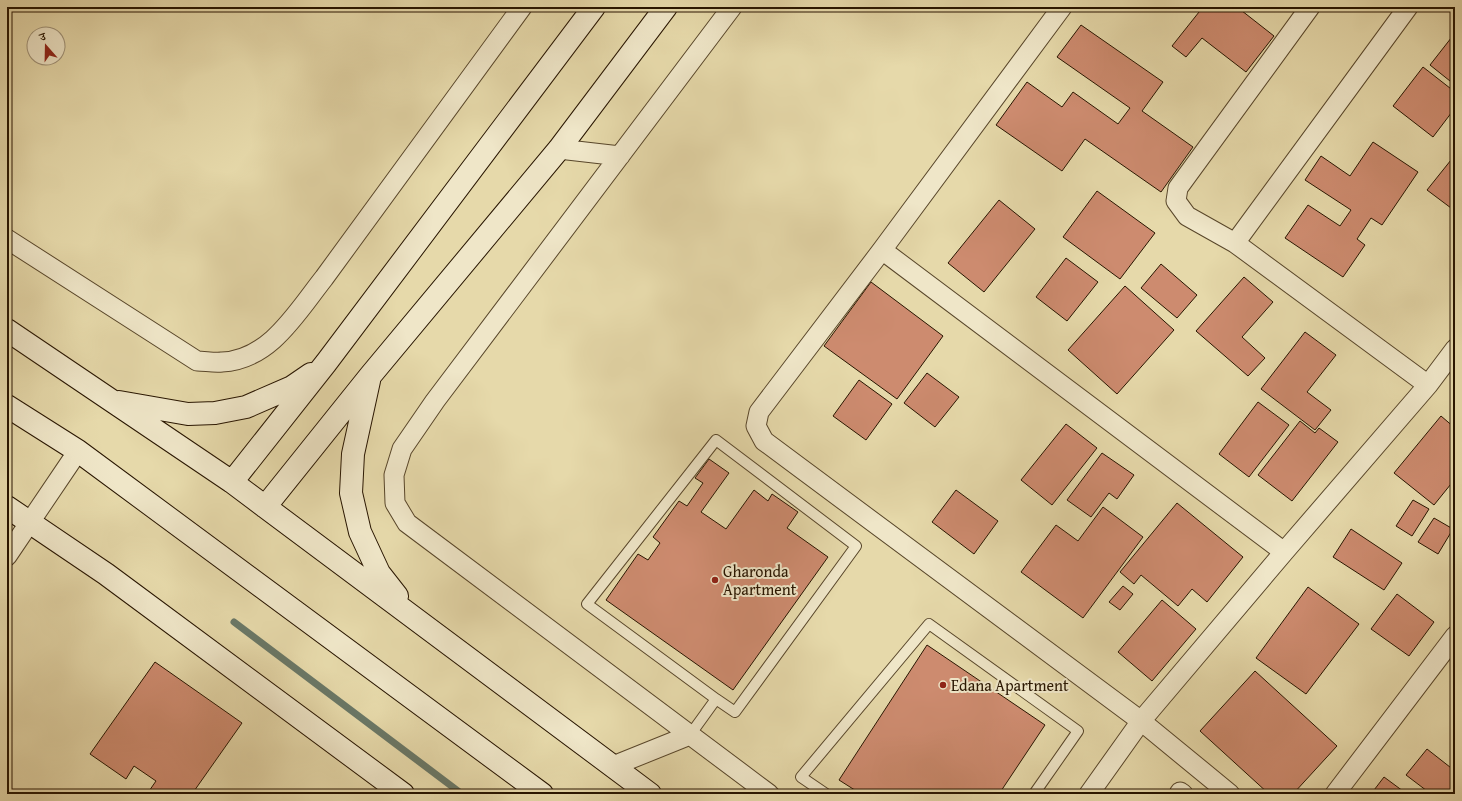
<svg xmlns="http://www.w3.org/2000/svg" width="1462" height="801" font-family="'Gentium Book Plus','Noto Serif Devanagari',serif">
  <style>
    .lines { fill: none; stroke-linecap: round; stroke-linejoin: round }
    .stream { stroke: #6a7867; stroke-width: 7 }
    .building { fill: #cd8b6f; stroke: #281500 }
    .lane-casing { stroke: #58462a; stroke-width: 12 }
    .street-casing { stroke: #58462a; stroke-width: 21 }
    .secondary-casing { stroke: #281500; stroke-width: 24 }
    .lane { stroke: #efe6c8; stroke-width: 10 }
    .street { stroke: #efe6c8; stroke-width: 19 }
    .secondary { stroke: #efe6c8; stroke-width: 22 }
    .poi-dot { fill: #8f2418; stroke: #efe6c8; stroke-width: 1.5 }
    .labels { text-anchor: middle; stroke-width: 4; stroke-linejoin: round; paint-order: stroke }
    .poi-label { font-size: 16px; fill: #281500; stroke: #efe6c8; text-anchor: start }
  </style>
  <rect width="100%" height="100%" fill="#e6d9aa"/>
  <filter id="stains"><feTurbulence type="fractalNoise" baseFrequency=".005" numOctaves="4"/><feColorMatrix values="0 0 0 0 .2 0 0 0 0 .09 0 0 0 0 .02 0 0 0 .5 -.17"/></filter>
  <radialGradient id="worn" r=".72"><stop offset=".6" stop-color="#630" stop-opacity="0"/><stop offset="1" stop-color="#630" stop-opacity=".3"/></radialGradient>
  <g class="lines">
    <path class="stream" d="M234,622l228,172"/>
  </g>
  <path class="building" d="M1203,7h34l37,29 -28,36 -44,-34 -16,19 -14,-11z
    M1081,25l82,57 -21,29 51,36 -32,45 -76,-53 -23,32 -66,-46 31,-43 35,25 11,-15 45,32 12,-16 -73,-51z
    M1455,33v52l-25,-20z
    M1423,67l32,25v16l-22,29 -40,-31z
    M1373,142l45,30 -36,53 -11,-7 -14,21 8,6 -22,32 -58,-39 23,-33 32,21 11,-16 -46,-30 16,-24 29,20z
    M1451,160l4,4v47l-28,-21z
    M1097,191l58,42 -35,46 -57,-42z
    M999,200l36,29 -51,63 -36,-29z
    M1066,258l32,24 -31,39 -31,-24z
    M1161,264l36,31 -20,23 -36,-30z
    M1244,277l29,25 -31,35 23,21 -17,18 -52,-45z
    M871,282l72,54 -46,63 -73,-53z
    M1125,286l49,44 -57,64 -49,-44z
    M1305,332l31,23 -29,37 24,18 -16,20 -54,-41z
    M927,373l32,24 -24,30 -31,-24z
    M859,380l33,24 -26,36 -33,-24z
    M1258,402l31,23 -40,52 -30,-23z
    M1441,416l14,12v51l-21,26 -40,-32z
    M1300,421l15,12 4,-5 19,14 -46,59 -34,-26z
    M1066,424l31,24 -45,57 -31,-25z
    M1102,453l32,22 -17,24 -8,-6 -18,24 -24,-17z
    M709,459l20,14 -28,39 25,17 28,-39 14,11 4,-7 26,18 -11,16 41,29 -95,133 -127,-90 32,-46 10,6 12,-17 -7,-6 26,-36 8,5 16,-23 -8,-5z
    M956,490l42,31 -24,33 -42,-32z
    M1413,500l16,9 -17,27 -16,-10z
    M1177,503l66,54 -36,45 -15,-13 -14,17 -37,-31 -7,9 -14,-12z
    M1103,507l40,30 -60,81 -62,-46 35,-47 22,16z
    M1434,518l19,11 -15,25 -20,-12z
    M1351,529l51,34 -18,27 -51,-33z
    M1123,586l10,8 -13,16 -11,-8z
    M1308,587l51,37 -53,70 -50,-36z
    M1397,594l37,28 -25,34 -38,-27z
    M1162,600l34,29 -44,52 -34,-29z
    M927,645l118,80 -46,69h-138l-22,-14z
    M155,662l87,61 -50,71h-45l9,-13 -22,-15 -8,13 -36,-25z
    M1255,671l82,75 -44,48h-24l-69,-63z
    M1427,749l28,22v23h-24l-25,-19z
    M1384,777l23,17h-36z"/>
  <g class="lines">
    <g class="lane-casing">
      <path id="lane" d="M690,735l26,-36 -129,-95 129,-164 140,106 -121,166 -19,-13
        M826,794l-25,-17 128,-153 149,107 -44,63"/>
    </g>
    <g class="street-casing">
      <path id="street" d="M732,7l-297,394 -33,48 -8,26 1,28 12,20 362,271
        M1062,7l-180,243 -123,162 -3,14 8,15 377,280 89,73
        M1310,7l-132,181 -2,13 11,15 48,27 193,142
        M559,149l61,7
        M7,239l190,122c8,0 17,2 25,1 48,-2 75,-50 102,-84l198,-271
        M1235,243l173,-236
        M882,250l402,302
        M7,556l71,-105
        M613,766l77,-31
        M1089,794l52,-73 143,-169 144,-167 27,-36
        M1179,794l1,-2 3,2
        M1335,794l120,-158"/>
    </g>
    <g class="secondary-casing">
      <path id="secondary" d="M7,330l225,152 418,312
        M369,381l-16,73 -2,39 9,39 19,41 18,23
        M119,402l69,12 27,-1 31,-6 46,-20 19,-13
        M7,406l71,45 464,343
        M232,482l94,-119 268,-356
        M7,507l99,67 297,220
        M265,507l105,-131 189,-227 107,-142"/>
    </g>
    <use href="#lane" class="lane"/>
    <use href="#street" class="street"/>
    <use href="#secondary" class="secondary"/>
  </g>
  <g class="poi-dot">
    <circle cx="715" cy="580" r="4"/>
    <circle cx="943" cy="685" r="4"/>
  </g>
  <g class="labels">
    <g class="poi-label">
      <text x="723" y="577">Gharonda<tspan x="723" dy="18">Apartment</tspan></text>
      <text x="951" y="691">Edana Apartment</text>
    </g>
  </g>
  <rect width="1462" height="801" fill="none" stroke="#e6d9aa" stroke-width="24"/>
  <rect x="8" y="8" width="1446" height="785" fill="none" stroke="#281500" stroke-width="2"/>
  <rect x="12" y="12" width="1438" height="777" fill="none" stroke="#281500"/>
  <g transform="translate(46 46) rotate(340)"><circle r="19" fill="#efe6c8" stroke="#9f9278"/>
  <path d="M0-3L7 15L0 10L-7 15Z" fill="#8f2418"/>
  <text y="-6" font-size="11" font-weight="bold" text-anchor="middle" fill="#281500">उ</text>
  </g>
  <rect width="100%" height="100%" filter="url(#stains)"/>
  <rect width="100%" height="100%" fill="url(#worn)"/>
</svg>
